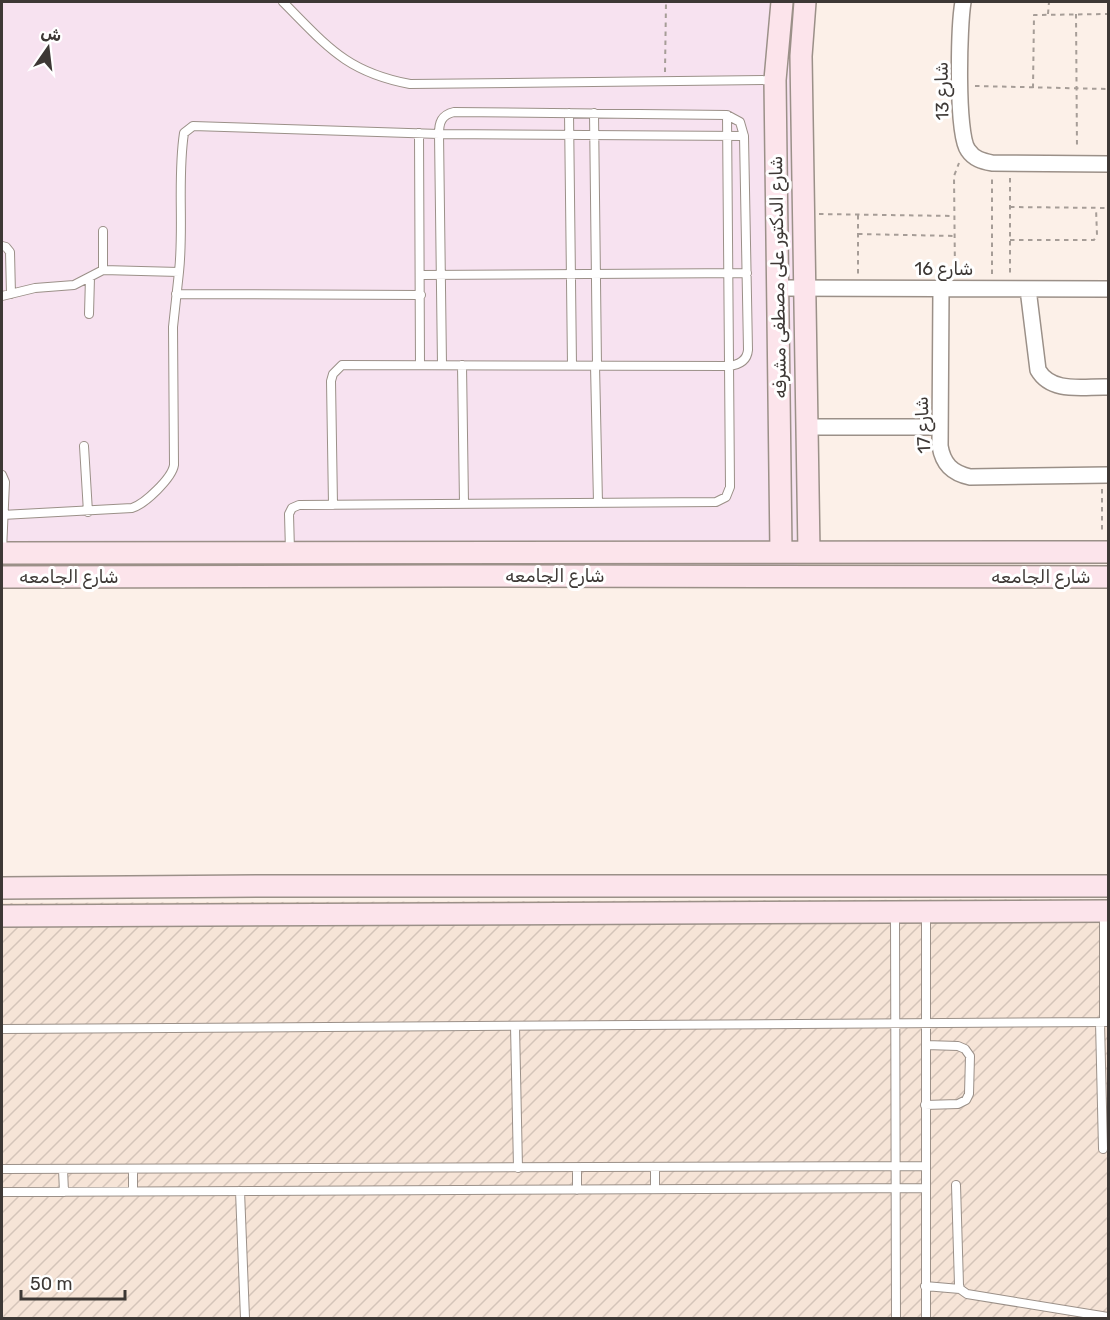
<svg xmlns="http://www.w3.org/2000/svg" width="1110" height="1320" font-family="Rubik,'Noto Naskh Arabic',sans-serif">
  <style>
    .commercial { fill: #f7e2f0 }
    .industrial { fill: url(#industrial-furrows) }
    .lines { fill: none; stroke-linecap: round; stroke-linejoin: round }
    .lane-casing { stroke: #9b9088; stroke-width: 10 }
    .street-casing { stroke: #9b9088; stroke-width: 18 }
    .secondary-casing { stroke: #9b9088; stroke-width: 24 }
    .path { stroke: #a69d97; stroke-width: 2; stroke-dasharray: 4.5 4.5; stroke-linecap: butt }
    .lane { stroke: #fff; stroke-width: 8 }
    .street { stroke: #fff; stroke-width: 15 }
    .secondary { stroke: #fce4eb; stroke-width: 21 }
    .labels { text-anchor: middle; stroke-width: 6; stroke-linejoin: round; paint-order: stroke }
    .street-label { font-size: 18px; fill: #3d3835; stroke: #fff }
  </style>
  <defs>
    <pattern id="industrial-furrows" width="10" height="10" patternUnits="userSpaceOnUse" patternTransform="scale(1.5)"><rect width="10" height="10" fill="#f6e4d7"/><path d="M-1 1l2-2M0 10L10 0M9 11l2-2" fill="none" stroke="#d4c4b9"/></pattern>
  </defs>
  <rect width="100%" height="100%" fill="#fcf0e8"/>
  <path class="commercial" d="M2,2h793l-4,32 6,532 -795,4z"/>
  <path class="industrial" d="M1108,899v419h-1106v-415z"/>
  <g class="lines">
    <g class="lane-casing">
      <path id="lane" d="M283,2c44,44 63,70 127,82l364,-4
        M569,113l3,252
        M594,113l3,252
        M419,133l1,232
        M2,246l4,1 4,5 1,42
        M103,270v-39
        M179,272c5,-46 -2,-93 5,-139l9,-7 246,8 305,2
        M421,275l326,-2
        M176,294l245,1
        M2,296l33,-8 39,-3 29,-15 76,2 -6,55 1,138c-2,13 -29,39 -42,43l-130,7
        M89,314l1,-37
        M462,365l2,139
        M595,365l3,138
        M84,446l4,66
        M2,475l3,7 -3,69
        M333,505l-2,-124 2,-7 9,-9 386,1c11,-1 19,-5 20,-16l-4,-214 -4,-14 -13,-7 -273,-3c-13,3 -15,11 -15,22l3,231
        M290,551l-1,-37 3,-6 7,-3 417,-3 10,-5 4,-10 -3,-372
        M895,914l1,404
        M1100,1022l3,127
        M1104,1022v-110
        M515,1026l3,142
        M2,1029l1106,-7
        M925,1105l33,-1 8,-4 3,-6 1,-38 -5,-7 -7,-3 -32,-1
        M2,1169l923,-3
        M63,1169l1,23
        M133,1169v22
        M956,1185l3,100 1,4 7,5 141,23
        M655,1189v-22
        M577,1190v-22
        M240,1191l5,127
        M2,1192l923,-4
        M925,1286l35,3
        M926,1318v-406"/>
    </g>
    <g class="street-casing">
      <path id="street" d="M963,2c-4,23 -7,132 5,148 6,9 14,11 24,13l116,1
        M779,288l329,1
        M941,289l-1,157c3,18 12,27 30,31l138,-2
        M1028,289l10,81c14,24 46,16 70,17
        M808,427h132"/>
    </g>
    <g class="secondary-casing">
      <path id="secondary" d="M805,2l-4,54 8,496
        M781,552l-6,-472 7,-78
        M2,553l1106,-1
        M2,577l451,-1 655,1
        M2,888l258,-2h848
        M2,916l1106,-5"/>
    </g>
    <path class="path" d="M1048,14l1,-12
      M1076,14l1,135
      M665,72l1,-70
      M975,86l133,3
      M1033,88l1,-73 74,-1
      M1010,178v96
      M1010,207l98,1
      M819,214l135,2
      M858,215v60
      M858,234l96,2
      M1010,240h84l3,-5 -1,-27
      M955,274l-1,-98 5,-13
      M992,274v-96
      M1102,489v45"/>
    <use href="#lane" class="lane"/>
    <use href="#street" class="street"/>
    <use href="#secondary" class="secondary"/>
  </g>
  <g class="labels">
    <g class="street-label">
      <text transform="translate(942 91) rotate(-91)" y="6">شارع 13</text>
      <text x="944" y="275">شارع 16</text>
      <text transform="translate(778 277) rotate(-91)" y="6">شارع الدكتور على مصطفى مشرفه</text>
      <text transform="translate(923 425) rotate(-93)" y="6">شارع 17</text>
      <text x="555" y="582">شارع الجامعه</text>
      <text x="69" y="583">شارع الجامعه</text>
      <text x="1041" y="583">شارع الجامعه</text>
    </g>
  </g>
  <rect width="1110" height="1320" fill="none" stroke="#3d3835" stroke-width="6"/>
  <g transform="translate(48 48) rotate(14)" stroke="#ffffff" stroke-width="4.5" paint-order="stroke">
  <path d="M0-4.5L10 22L0 15L-10 22Z" fill="#3d3835"/>
  <text y="-9" font-size="16" font-weight="bold" text-anchor="middle" fill="#3d3835">ش</text>
  </g>
  <path d="M21 1290v9h104v-9" fill="none" stroke="#3d3835" stroke-width="3"/>
  <text x="30" y="1290" font-size="18" fill="#3d3835" stroke="#ffffff" stroke-width="4.5" paint-order="stroke">50 m</text>
</svg>
